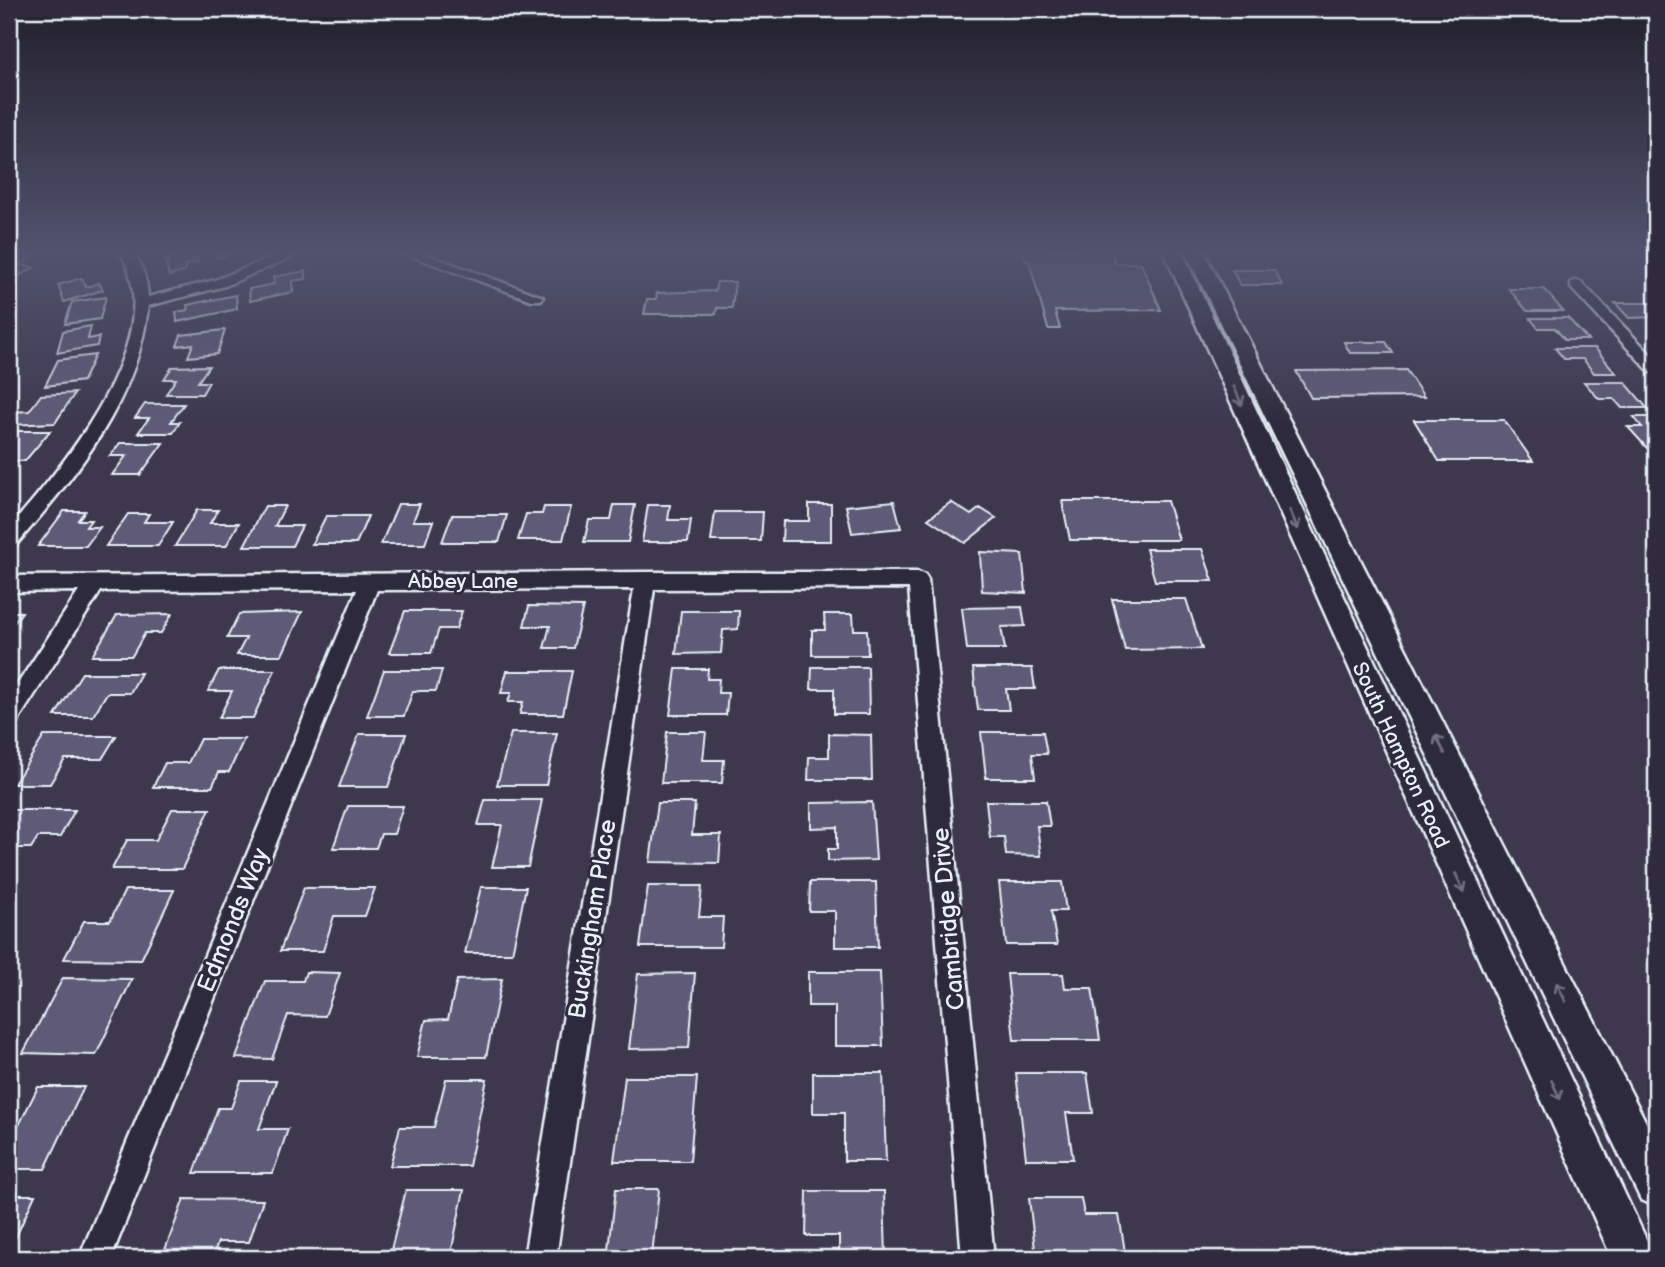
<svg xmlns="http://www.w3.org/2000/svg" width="1665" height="1267" font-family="'Balsamiq Sans',sans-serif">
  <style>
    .building { fill: #5f5a77; stroke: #e8f1f8; stroke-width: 2 }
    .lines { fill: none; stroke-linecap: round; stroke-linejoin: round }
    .street-casing { stroke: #e8f1f8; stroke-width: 5 }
    .secondary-casing { stroke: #e8f1f8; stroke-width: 5 }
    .street { fill: #2f2a3d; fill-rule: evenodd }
    .secondary { fill: #2f2a3d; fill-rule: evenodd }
    .oneway { stroke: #70707e }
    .labels { text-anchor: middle; stroke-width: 6; stroke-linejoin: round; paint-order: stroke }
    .street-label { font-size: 21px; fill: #e8f1f8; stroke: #2f2a3d }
    .near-street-label { font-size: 24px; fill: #e8f1f8; stroke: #2f2a3d }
  </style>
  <rect width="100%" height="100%" fill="#3d384e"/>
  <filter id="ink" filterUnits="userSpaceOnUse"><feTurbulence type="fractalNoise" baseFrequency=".0143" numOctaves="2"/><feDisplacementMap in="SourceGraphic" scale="14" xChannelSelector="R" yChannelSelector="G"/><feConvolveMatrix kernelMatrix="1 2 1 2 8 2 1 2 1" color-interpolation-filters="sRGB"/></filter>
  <g filter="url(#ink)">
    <path class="building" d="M216,250h28l-27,8z
      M1022,250h88l5,13h26l20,47 -106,1 5,18h-12l-19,-68h-3z
      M16,252l17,5 -13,7 14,4 -15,8 -10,-3v-17z
      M195,253l3,9 -14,4 2,5 -17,5 -4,-16z
      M1232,270h42l8,15h-42z
      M306,271v8l-14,2 1,11 -43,9 -1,-12 25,-5 -1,-7z
      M82,278l4,9 13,-4 4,7 -39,12 -6,-17z
      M717,282h18l-3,26h-15l-1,6h-72l3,-15h9l1,-6 58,-2z
      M1509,289h35l19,22h-36z
      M236,295l1,14 -60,13 -1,-10 12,-2 -1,-5z
      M106,297l-6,22 -35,5 7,-22z
      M1615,303h41v14l-27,1z
      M1530,318h38l20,22h-23l-10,-12h-17z
      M91,326l-3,13 11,-2 -2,9 -40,7 6,-22z
      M225,330l-8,24 -29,3 5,-13 -16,2 4,-11z
      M1344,342h42l7,11h-43z
      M1555,348h40l21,25h-22l-11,-14h-19z
      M95,355l-12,26 -38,5 13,-26z
      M209,366l-11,16h11l-7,12h-36l10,-15h-12l8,-12z
      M1406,370l18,27 -113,1 -15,-27z
      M1584,382h41l22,26h-25l-8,-9h-15z
      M75,393l-20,30 -46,2 2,-13 18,-1 12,-16z
      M145,404h39l-13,18h9l-7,11h-35l11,-15h-14z
      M1634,417h22v31h-9l-19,-21h14z
      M1414,420h90l29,41h-94z
      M9,431h41l-25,30h-16z
      M120,443h43l-23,32h-28l14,-19h-16z
      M894,501l7,27 -49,5 -6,-27z
      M1062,501h105l12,39h-109z
      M951,502l20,13 9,-7 16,10 -31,25 -37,-24z
      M398,504h22l-7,17h20l-8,23h-44z
      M809,504h22v37h-49l1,-20h26z
      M614,505h21l-7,37h-44l5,-22h22z
      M648,505h22l-2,15h23l-3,22h-46z
      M265,506h20l-10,20h27l-10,20h-48z
      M544,507h27l-8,33h-45l8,-26h16z
      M197,510h21l-8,13h29l-13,23h-51z
      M64,511h21l-7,9h13l-5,7h14l-14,19h-48z
      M715,512h48l-2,29h-50z
      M128,514h21l-5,8h29l-15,24h-52z
      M452,515h55l-8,27h-57z
      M326,516h42l-12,28h-44z
      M1146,549h56l11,32h-58z
      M980,552l42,2 4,39 -44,-2z
      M1112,599h74l16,50 -77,1z
      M529,606l54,1 -10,41h-29l6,-22h-26z
      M1022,607l3,19 -24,1 4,22h-38l-5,-41z
      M405,611h57l-6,18h-17l-8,24h-42z
      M681,611h58l-1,18 -15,1 -2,23 -45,1z
      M9,612h13l-13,18z
      M302,612l-20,43h-45l9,-17h-19l12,-24z
      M172,614l-11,19h-16l-13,23h-40l25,-41z
      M824,614h29l1,16h13l1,25h-56v-25h13z
      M812,667h56l1,47h-35v-25h-23z
      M973,668h59l3,21h-29l3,21h-31z
      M676,669h32l-1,10h12l-1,14h10l-2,22h-56z
      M219,670h56l-22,48h-34l13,-27h-24z
      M384,670h58l-6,21h-23l-9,25h-37z
      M507,671h65l-9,43h-43l3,-12h-15l3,-9h-10z
      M82,673h59l-11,20h-23l-14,23h-38z
      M667,732h39l-3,28h21l-2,23h-61z
      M981,732h62l4,22h-15l3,24h-49z
      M511,733h46l-11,52h-49z
      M359,734h47l-18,53h-49z
      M829,734l42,1 1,45h-64l1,-23h20z
      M44,736h72l-14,23h-37l-15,25h-36z
      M200,739h44l-15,33h-10l-7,15h-59l12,-24h23z
      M485,800h57l-14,67h-36l10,-42h-24z
      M986,801h60l4,25h-13l4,30 -35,-1 -2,-18h-14z
      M872,802l4,58 -48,1v-12h9v-22l-26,1v-25z
      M658,803h37l-3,32h29l-2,28 -69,-1z
      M348,806h55l-9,28h-13l-5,14h-43z
      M172,809h38l-28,60h-70l15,-29h29z
      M9,810h66l-15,27h-22l-7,11h-16l-6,11z
      M810,882h66l2,65h-43v-36h-26z
      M999,882h63l4,29h-15l6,34h-51z
      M648,886h54l-3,31h24l-2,30h-81z
      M481,887h45l-14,66h-47z
      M304,888h71l-10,28h-31l-11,35h-43z
      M125,890h49l-33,70 -77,-1 20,-38h26z
      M306,972l34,1 -15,43 -37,-1 -16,44 -36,-1 29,-77h38z
      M808,972h72l3,74h-48v-40h-27z
      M695,973l-6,75 -60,1 9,-75z
      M1007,974h56l2,14h27l8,52h-86z
      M63,978l69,1 -36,76 -73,-2z
      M502,979l-16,78h-69l9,-37 22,-1 9,-39z
      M813,1073h70l3,88h-42v-48h-31z
      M1016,1073h71l6,40h-27l7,46h-47z
      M625,1077h72l-7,84h-76z
      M446,1079h41l-18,87h-79l10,-39h34z
      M241,1081h35l-17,48h29l-15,44h-79l24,-65h13z
      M38,1087h46l-39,82h-36v-40h8z
      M616,1189h43l-7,67 32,2h-76z
      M406,1190h58l-14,68h-61z
      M807,1191h77l2,67h-47v-22h-33z
      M9,1195h26l-26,57z
      M1029,1198h52l3,17h35l7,43h-90z
      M184,1199l79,1 -14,42h-31l-6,16h-50z"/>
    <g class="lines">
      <g class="street-casing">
        <path id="street" d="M119,250h14c9,15 14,29 15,47l67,-17 75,-30h18l-83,36 -77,20c-9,94 -73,170 -132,239l-7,2v-19c54,-61 164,-193 110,-278z
          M395,250h19l129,47 -2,3h-10z
          M1576,281l5,1 75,78v14l-6,-2 -79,-84v-6z
          M645,572h273l7,3 3,5 66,678h-32l-53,-670 -255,1 -98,669h-32l110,-669 -257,1 -266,668h-32l278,-668 -256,1 -84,131 -8,2v-27l70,-106 -70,1v-16z"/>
      </g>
      <g class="secondary-casing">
        <path id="secondary" d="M1163,250h18l474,1008h-43z
          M1185,250h18l453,892v64l-15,-6z"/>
      </g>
      <use href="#street" class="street"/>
      <use href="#secondary" class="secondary"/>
    </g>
    <defs><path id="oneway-shaft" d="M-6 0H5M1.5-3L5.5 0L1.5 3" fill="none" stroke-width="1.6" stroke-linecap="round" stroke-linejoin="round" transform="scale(1.75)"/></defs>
    <g class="oneway">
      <use href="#oneway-shaft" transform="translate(1238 396) rotate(66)"/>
      <use href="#oneway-shaft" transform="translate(1294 520) rotate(66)"/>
      <use href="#oneway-shaft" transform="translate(1440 744) rotate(-116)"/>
      <use href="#oneway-shaft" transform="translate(1460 883) rotate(65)"/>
      <use href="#oneway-shaft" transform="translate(1561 992) rotate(-116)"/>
      <use href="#oneway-shaft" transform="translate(1556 1090) rotate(65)"/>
    </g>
  </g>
  <linearGradient id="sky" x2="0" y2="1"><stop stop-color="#221f2b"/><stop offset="0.59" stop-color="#51536e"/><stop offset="1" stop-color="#51536e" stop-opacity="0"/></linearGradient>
  <rect width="1665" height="427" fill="url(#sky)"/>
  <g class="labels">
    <g class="street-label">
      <text x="463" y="588">Abbey Lane</text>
      <text transform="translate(1401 755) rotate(65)" y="7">South Hampton Road</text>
    </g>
    <g class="near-street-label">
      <text transform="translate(592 919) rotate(-81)" y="8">Buckingham Place</text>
      <text transform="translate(948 919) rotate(-95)" y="8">Cambridge Drive</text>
      <text transform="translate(233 920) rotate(-68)" y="8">Edmonds Way</text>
    </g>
  </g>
  <rect width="1665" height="1267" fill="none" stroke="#2f2a3d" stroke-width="35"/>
  <rect x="18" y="18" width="1630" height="1232" fill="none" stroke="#e8f1f8" stroke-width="2.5" filter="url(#ink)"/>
</svg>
